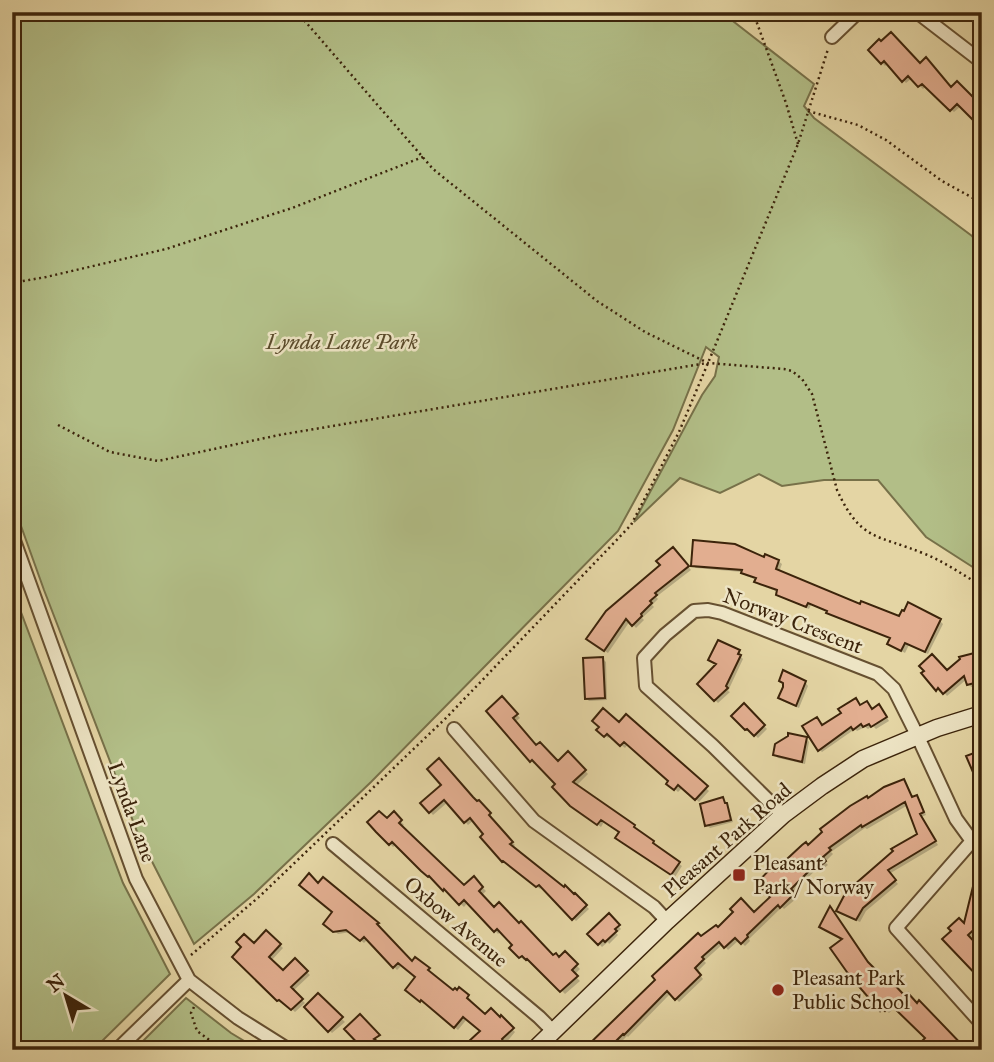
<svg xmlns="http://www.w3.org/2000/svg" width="994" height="1062" font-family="'IM FELL Great Primer',serif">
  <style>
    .green { fill: #b2be87; stroke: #777149; stroke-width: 2 }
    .shadow { fill: #0003 }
    .building { fill: #e2ae90; stroke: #3c240b; stroke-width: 2 }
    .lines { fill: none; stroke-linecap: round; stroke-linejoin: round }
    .street-casing { stroke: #665031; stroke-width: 16 }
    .secondary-casing { stroke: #3c240b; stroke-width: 19 }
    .path { stroke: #3c240b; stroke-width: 2.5; stroke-dasharray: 2 3.5; stroke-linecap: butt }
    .street { stroke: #ede4c4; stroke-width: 12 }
    .secondary { stroke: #ede4c4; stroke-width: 16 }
    .poi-dot { fill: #8f2418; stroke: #ede4c4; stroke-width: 2.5 }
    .labels { text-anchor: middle; stroke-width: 5; stroke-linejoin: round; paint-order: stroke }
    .park-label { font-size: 21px; font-style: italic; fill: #5a4a2a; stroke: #ede4c4 }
    .street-label { font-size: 21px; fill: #3c240b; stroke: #ede4c4 }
    .poi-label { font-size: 21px; fill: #3c240b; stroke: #ede4c4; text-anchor: start }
  </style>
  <rect width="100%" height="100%" fill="#e4d5a4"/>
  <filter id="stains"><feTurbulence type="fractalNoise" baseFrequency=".00286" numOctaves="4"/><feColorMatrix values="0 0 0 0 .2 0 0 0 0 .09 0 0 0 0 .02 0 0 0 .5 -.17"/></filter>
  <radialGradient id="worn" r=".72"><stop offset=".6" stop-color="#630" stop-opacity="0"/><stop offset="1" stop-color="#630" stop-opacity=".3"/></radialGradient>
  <path class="green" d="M12,12h712l5,6 85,66 -10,22 10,12 158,118 10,11v326l-56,-36 -48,-57h-54l-42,6 -23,-12 -39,19 -40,-15 -46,44 68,-127 13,-19 4,-19 -13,-10 -33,83 -55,101 -247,251 -117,112 -60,50 -56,-110 -94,-244 -32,-89z
    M12,597l4,2 107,284 47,91 -77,76h-81z
    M186,998l45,35 28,17h-125z"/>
  <path class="shadow" d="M812,12h14l-7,7z
    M870,50l91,56 -7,6 -28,-26 -3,3 -11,-11 -6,5 -18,-20 -3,3z
    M676,552l15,18 -35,27 2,2 -6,6 2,2 -12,11 2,2 -8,8 -6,-7 -22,32 -17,-11z
    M765,559l13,2 4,3 -3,8 82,34 39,12 40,3 3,3 -15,30 -19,-9 -4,8 -16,-9 3,-5 -61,-24 -4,-4 -16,-6 -2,4 -28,-12 -3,-3 1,-2 -20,-7 -3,-4 1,-1 -11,-4 -4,-4 -46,-4 -4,-3z
    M739,652l3,3 -1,2 2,2 -15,32 2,1 -12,11 -19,-19 19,-19 -8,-5z
    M982,653v32l-11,2 -4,-8 -20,17 -5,-6 -2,2 -16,-19 23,-1z
    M603,659l3,3 1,38 -18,1 -3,-3z
    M781,681l24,1 3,4 -9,22 -16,-7 -3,-3 4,-14z
    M502,699l18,19 -5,4 22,25 21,17 10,-11 20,21 -12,12 58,40 3,3 -1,2 17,11 3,3 -1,2 27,19 -7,11 -55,-36v-8l-16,-11 -3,5 -26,-19 -18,-24 -22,-23 -1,3 -2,-3 -44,-50z
    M744,705l23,24 -9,9 -7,-7 -2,1 -16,-16z
    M861,707l12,3 9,-1 7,12 -13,8 -3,-3 -5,3 -3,-2 -8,4 -2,-2 -33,23 -3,-3 4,-22z
    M626,716l83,75 -10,11 -16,-15 -5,5 -9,-9 2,-2 -43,-37 -3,4 -15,-12 -2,2 -9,-8 20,-6z
    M806,738l3,4 -4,22 -27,-6 -3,-3z
    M904,781l3,3 6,15 4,-2 3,3 6,15 -5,2 17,28 -49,29 9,10 -32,27 -6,11 -19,-8 -3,-3 82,-77 -12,-29 -41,24 -2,-1 -34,24 2,2 -8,8 3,3 -5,4 -3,-3 -28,27 5,5 -13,11 -2,-2 -33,32 1,2 -5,5 -6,-6 -11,10 -5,-6 -19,17 2,2 -9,9 6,7 -24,23 -8,-9 -43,44 -1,-1 -14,14h-29l117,-111 17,-10 36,-15 18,-17 2,-24 94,-73z
    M443,785l36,17 13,15 -1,2 24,26 -3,3 52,41 11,6 14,14 -13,12 -34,-35 -2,3 -33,-26 -33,-43 -6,5 -20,-23 -15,13 -11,-12z
    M723,799l6,9 4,14 -23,6 -3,-3z
    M394,814l10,11 -3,2 63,61 10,-9 12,12 -4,4 12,14 59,49 6,1 6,-5 15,15 -6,6 6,6 -15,13 -33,-33 -6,-3 -2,2 -12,-12 3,-3 -14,-14 -3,3 -30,-32 -4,5 -67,-63 -4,3 -24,-25 18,-1z
    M323,879l55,45 2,3 -1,1 33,35 4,-4 16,14 -2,1 23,18 7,-2 11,10 -2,2 16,14 15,3 1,-1 14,14 -15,18h-6l-6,-7 -6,-11 -15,-13 -9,11 -33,-28 -1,2 -14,-12 7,-15 -15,-12 -5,5 -29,-31 -4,4 -13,-11 -13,2 -13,-11 9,-11 -16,-27z
    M982,882v45l-13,12 13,39 -17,-51z
    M831,909l40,58 17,18 39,53 -32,-31 -6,6 -3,-3 -2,2 -34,-38 -6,-34 -23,-13z
    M609,916l12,13 -5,4 2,2 -9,9 -1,-2 -6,5 -12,-13z
    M266,932l17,16 -12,13 12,12 12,-13 15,15 -17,16 12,12 -10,9 -12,-11 -2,2 -47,-47 20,-11z
    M318,996l27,26 -13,11 -26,-26z"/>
  <path class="building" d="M891,32l29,31 6,-6 25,30 6,-6 17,17 3,-3 5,6v28l-25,-25 -7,7 -28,-27 -4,3 -10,-11 -6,6 -18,-21 -3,3 -13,-14 11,-11 2,2z
    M693,540l42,4 29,13 1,-3 14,6 -3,9 84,35 1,-3 38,15 3,-6 2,1 4,-9 33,17 -16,33 -20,-9 -4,8 -14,-7 3,-6 -64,-25 1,-2 -19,-8 -2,4 -30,-12 1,-5 -23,-8 2,-4 -15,-5 1,-3 -51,-4z
    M673,547l16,19 -34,27 2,2 -7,6 2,2 -11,11 1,2 -10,10 -6,-7 -22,32 -18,-12 20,-28 54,-46 -4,-4z
    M718,640l22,10 -2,4 3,1 -15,31 2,2 -14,13 -17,-17 19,-20 -8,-4z
    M982,651v30l-15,4 -3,-9 -21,18 -5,-6 -2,3 -15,-18 3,-2 -5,-5 13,-12 15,16 13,-11 -1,-2z
    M603,657l2,41 -20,1 -2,-41z
    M783,670l23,11 -10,25 -18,-8 5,-11v-4l-4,-2z
    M502,696l16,18 -5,4 23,27 4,-3 18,19 10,-10 18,19 -13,12 62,43 -1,2 20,14 -1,2 27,19 -9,13 -56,-37 4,-6 -18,-12 -4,5 -27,-19 -18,-19 3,-3 -23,-24 -2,2 -44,-51z
    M856,698l4,7 7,-4 5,8 7,-5 8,13 -16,10 -2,-3 -6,3 -2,-3 -8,6 -2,-3 -33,24 -16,-25 15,-9 5,8 19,-12 -3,-4z
    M744,703l21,22 -11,11 -7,-7 -2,1 -14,-14z
    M603,708l16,14 7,-8 82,72 -13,14 -17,-15 -4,5 -8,-6 2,-3 -44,-39 -4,4 -13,-12 -3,3 -8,-7 3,-3 -7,-6z
    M788,733l19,4 -5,25 -29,-7 2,-11 13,-8z
    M982,750v43l-16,-37z
    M439,758l34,39 4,4 2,-1 12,13 -2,2 24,27 -3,2 54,43 1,-2 9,9 1,-1 12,12 -15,15 -33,-35 -3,2 -33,-26 -1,1 -22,-25 3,-3 -13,-16 -6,5 -20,-23 -15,13 -9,-10 21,-18 -14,-16z
    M904,779l8,18 5,-2 7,17 -4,2 16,27 -48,29 8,10 -33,28 -7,12 -20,-9 10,-19 47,-41 -2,-2 26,-15 -12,-32 -43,25 -1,-2 -32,23 2,2 -8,7 3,4 -7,6 -3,-3 -25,25 4,4 -15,15 -2,-3 -31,30 1,2 -7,7 -6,-6 -11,10 -5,-6 -17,15 2,2 -9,9 6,7 -26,25 -8,-9 -43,44 -1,-1 -16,16h-24l72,-70 -3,-4 46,-43 3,3 15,-11 2,2 15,-15 -3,-3 11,-11 13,14 16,-15 -13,-14 14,-15 3,3 28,-26 4,-3 2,3 14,-13 -2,-3 30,-23 17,-10 1,2 16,-11z
    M723,797l2,6h2l4,17 -26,6 -5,-22z
    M379,811l8,7 7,-7 8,9 -3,3 65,62 10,-9 9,11 -4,4 15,16 5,-5 20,21 2,-2 32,34 3,-2 3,4 6,-6 13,13 -6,6 6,6 -18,16 -33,-33 -1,1 -4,-4 -3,2 -10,-10 3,-3 -15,-16 -3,3 -30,-32 -5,5 -15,-16 -1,2 -14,-15 -1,1 -7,-6 -29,-29 -3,3 -13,-13 -9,-10z
    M978,866l4,1v55l-14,13 14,15v31l-40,-42 9,-8 -3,-3 11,-10 5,5z
    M309,873l9,10 5,-6 56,46 -2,1 35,37 3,-4 15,11 -2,2 25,20 2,-2 2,2 2,-3 10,8 -2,3 18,16 6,-6 9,9 1,-2 13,13 -12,11 1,2 -9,9h-18l-8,-8 12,-11 -17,-14 -9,11 -33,-28 -1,2 -15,-12 10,-13 -17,-14 -5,5 -29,-31 -4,4 -14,-11 -13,2 -10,-8 9,-12 -33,-27z
    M830,906l38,56 20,20 2,-2 15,16 3,-3 9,10 2,-3 48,50h-35l-9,-10 2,-2 -34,-33 -6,6 -3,-3 -2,3 -31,-36 -19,-27 12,-9 -23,-12z
    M609,913l11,12 -5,4 2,2 -12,11 -2,-2 -5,5 -11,-11z
    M266,930l15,14 -12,13 14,13 12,-12 13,13 -17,16 12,12 -12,11 -12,-10 -2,1 -45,-44 9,-10 -5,-5 8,-8 10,9z
    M318,993l25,24 -15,15 -24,-25z
    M360,1014l20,21 -6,4 18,11h-28l-20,-21z"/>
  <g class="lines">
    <g class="street-casing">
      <path id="street" d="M917,12l65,50
        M832,37l26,-25
        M12,535l124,344 53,101 49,38 51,32
        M454,729l80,92 120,86 13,14
        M783,815l-70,-69 -67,-60 -2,-28 21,-23 29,-24 14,-1 14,3 156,61 16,15 24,48 38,82 16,22 10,5
        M972,841l-76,87 86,96
        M333,844l206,173 14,14
        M117,1050l72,-70"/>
    </g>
    <g class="secondary-casing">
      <path id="secondary" d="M534,1050l133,-129 116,-106 39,-29 41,-27 74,-31 45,-14"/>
    </g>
    <path class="path" d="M297,12l136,157 164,132 48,31 63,31 76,6 8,2 10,8 10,15 25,96c24,52 40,44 88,64 20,8 38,21 57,32
      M753,12l33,91 12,41
      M808,111l50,14 28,15 56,41 40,22
      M12,283l34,-6 120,-28 126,-41 131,-51
      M58,425l52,27 48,9 121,-26 428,-72
      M191,955l69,-59 187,-179 184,-192 48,-93 29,-69 90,-219 30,-95
      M194,1007l-3,6 6,18 26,19"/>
    <use href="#street" class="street"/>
    <use href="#secondary" class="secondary"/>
  </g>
  <g class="poi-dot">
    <rect x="732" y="868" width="14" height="14" rx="3.5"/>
    <circle cx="778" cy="990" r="7"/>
  </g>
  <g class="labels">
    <g class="park-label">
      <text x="342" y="349">Lynda Lane Park</text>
    </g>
    <g class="street-label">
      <text transform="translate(793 621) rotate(21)" y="7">Norway Crescent</text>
      <text transform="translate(132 812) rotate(70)" y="7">Lynda Lane</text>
      <text transform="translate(727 840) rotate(-41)" y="7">Pleasant Park Road</text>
      <text transform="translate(456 922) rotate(40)" y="7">Oxbow Avenue</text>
    </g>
    <g class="poi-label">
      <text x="753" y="870">Pleasant<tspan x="753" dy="24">Park / Norway</tspan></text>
      <text x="792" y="985">Pleasant Park<tspan x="792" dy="24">Public School</tspan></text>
    </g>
  </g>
  <rect width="994" height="1062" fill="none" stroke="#e4d5a4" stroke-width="42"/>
  <rect x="14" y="14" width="966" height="1034" fill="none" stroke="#3c240b" stroke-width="3.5"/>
  <rect x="21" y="21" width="952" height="1020" fill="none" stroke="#3c240b" stroke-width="2"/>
  <g transform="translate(66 996) rotate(322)" stroke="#ede4c4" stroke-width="5" paint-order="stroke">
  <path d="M0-5L12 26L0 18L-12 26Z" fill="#3c240b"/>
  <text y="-10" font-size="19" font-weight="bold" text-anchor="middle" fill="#3c240b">N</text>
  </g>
  <rect width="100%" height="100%" filter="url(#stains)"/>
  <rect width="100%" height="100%" fill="url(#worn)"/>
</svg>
